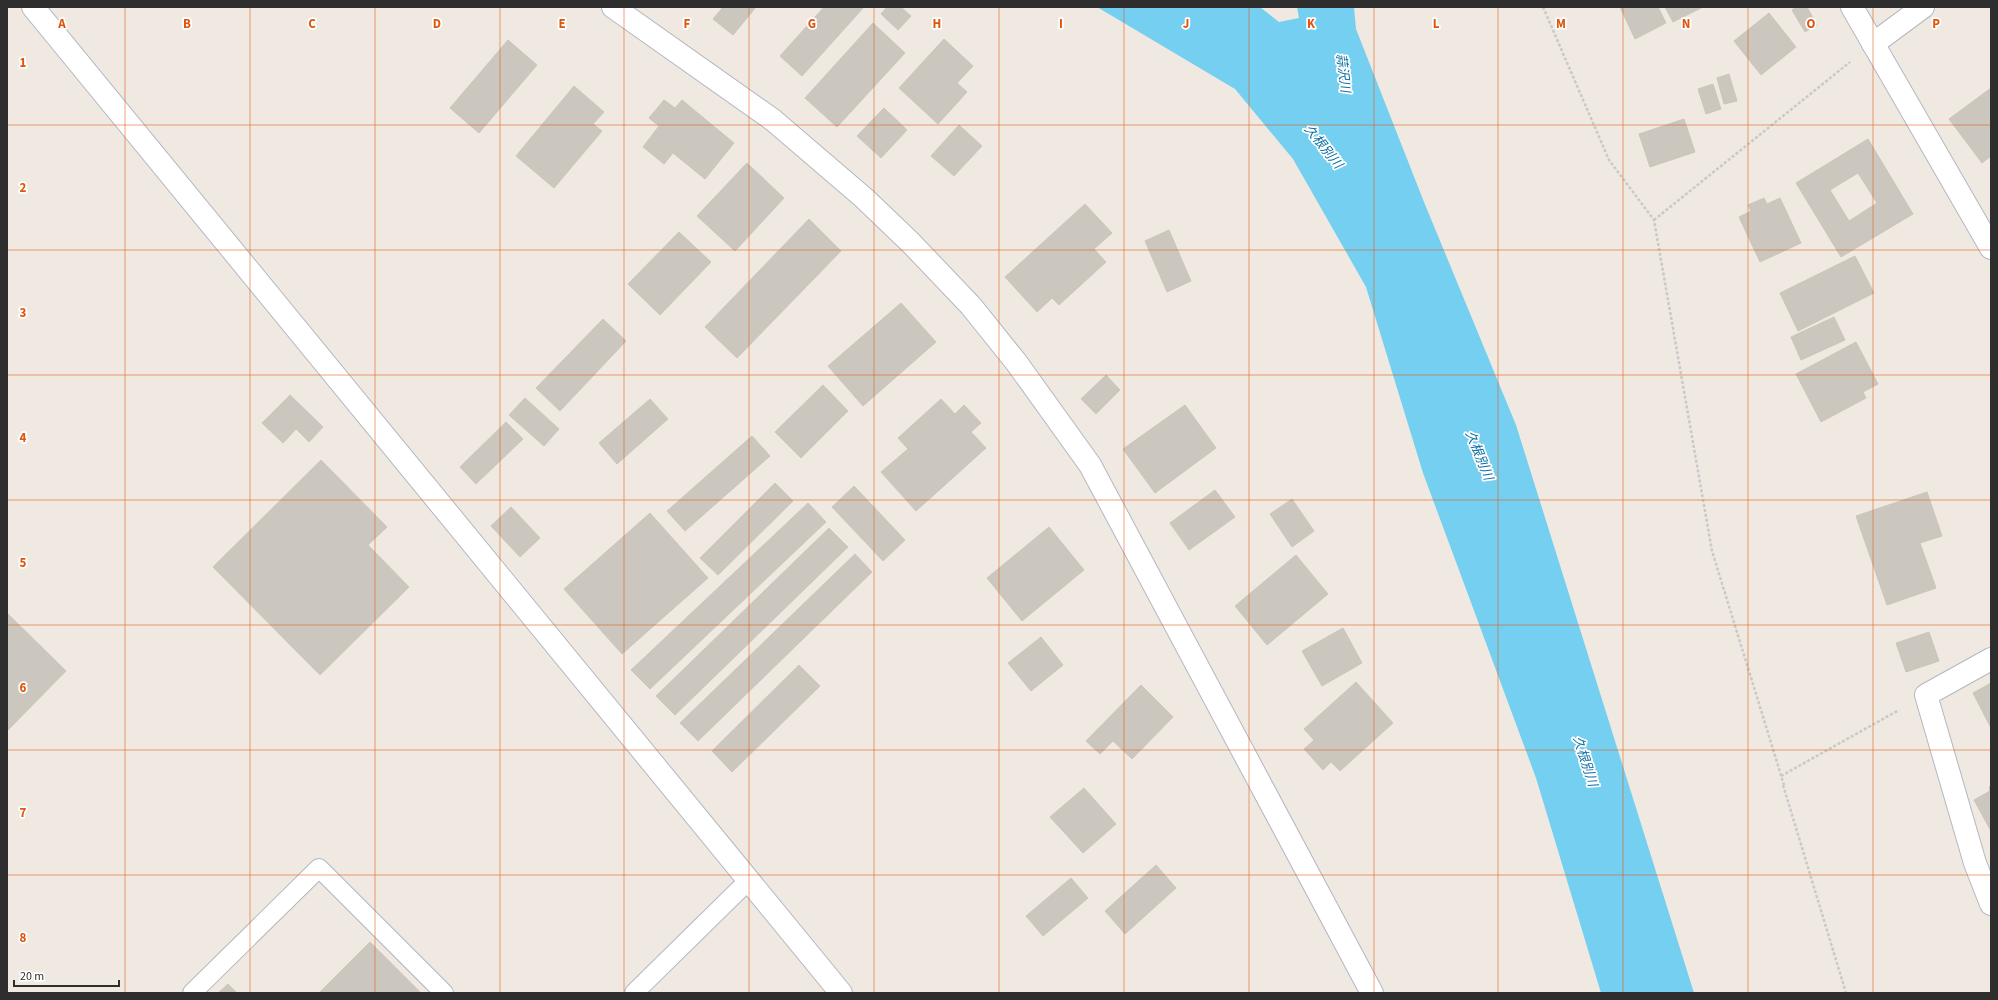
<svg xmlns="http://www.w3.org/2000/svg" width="1998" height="1000" font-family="'Source Sans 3','Noto Sans JP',sans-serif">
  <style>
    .water { fill: #75cff0 }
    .building { fill: #cbc7bf; stroke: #cbc5ba; fill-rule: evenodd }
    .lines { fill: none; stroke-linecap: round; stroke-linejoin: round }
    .lane-casing { stroke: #b4b7c1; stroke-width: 20 }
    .street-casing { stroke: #b4b7c1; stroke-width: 24 }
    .secondary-casing { stroke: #b4b7c1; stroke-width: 24 }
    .path { stroke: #c9c9c9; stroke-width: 2.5; stroke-dasharray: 3 2; stroke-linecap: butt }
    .lane { stroke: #fff; stroke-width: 18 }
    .street { stroke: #fff; stroke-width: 22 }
    .secondary { stroke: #fff; stroke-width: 22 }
    .grid { fill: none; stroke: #df570e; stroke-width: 1; stroke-opacity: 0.55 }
    .labels { text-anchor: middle; stroke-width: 3.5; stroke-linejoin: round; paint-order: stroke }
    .water-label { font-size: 13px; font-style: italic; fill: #0d6fa3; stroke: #fff }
    .grid-label { font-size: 13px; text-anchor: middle; font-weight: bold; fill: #df570e; stroke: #fff; stroke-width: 3.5; stroke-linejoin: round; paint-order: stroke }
  </style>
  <rect width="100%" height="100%" fill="#efe9e1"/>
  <path class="water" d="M1097,7h163l19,15 20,-4 -2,-11h57l2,22 68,173 92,223 178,568h-93l-65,-215 -113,-305 -57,-186 -73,-128 -58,-70z"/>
  <path class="building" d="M723,7h33l-23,28 -20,-16z
    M824,7h40l-62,69 -22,-20z
    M887,7h14l10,9 -13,14 -17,-16z
    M1620,7h38l8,16 -31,16z
    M1665,7h38l-30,15z
    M1797,7h10l10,18 -12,7 -13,-22z
    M1769,13l27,34 -35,28 -27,-34z
    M873,23l32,30 -68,74 -32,-29z
    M944,39l29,27 -16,17 10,9 -29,32 -39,-36z
    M508,40l29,25 -58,68 -29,-25z
    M1729,74l8,27 -13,3 -7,-26z
    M1713,84l8,25 -15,5 -8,-25z
    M574,86l30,26 -11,12 9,7 -48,57 -38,-32z
    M1991,88v68l-9,7 -33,-44z
    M664,100l11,8 7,-8 52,43 -29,36 -32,-26 -9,11 -21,-17 16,-21 -10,-8z
    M884,108l23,22 -26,28 -24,-22z
    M1684,119l11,33 -45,15 -11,-33z
    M959,125l23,21 -28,30 -23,-20z
    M1868,139l45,75 -72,43 -45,-74zM1858,173l19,30 -28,18 -19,-31z
    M747,163l37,35 -49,53 -38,-35z
    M1764,198l3,6 13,-6 21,45 -41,19 -21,-45 12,-6 -3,-6z
    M1085,204l27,29 -18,16 12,13 -47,43 -7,-7 -15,14 -32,-35z
    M809,219l32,32 -104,107 -32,-31z
    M1169,230l22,51 -24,11 -22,-51z
    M679,232l32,30 -51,53 -32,-31z
    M1855,256l19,37 -76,38 -18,-38z
    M901,303l35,39 -73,64 -35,-40z
    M1834,317l11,23 -44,20 -10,-23z
    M603,319l23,22 -66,70 -24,-23z
    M1856,342l22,42 -15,8 3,6 -45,24 -25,-48z
    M1106,375l14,15 -24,24 -15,-15z
    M823,385l25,26 -47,47 -26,-26z
    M290,395l33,32 -14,15 -13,-13 -13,14 -21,-20z
    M525,398l34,31 -15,17 -35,-31z
    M650,399l18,20 -51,45 -18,-21z
    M941,399l14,15 9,-9 17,18 -10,9 15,16 -70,63 -35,-39 27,-23 -10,-11z
    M1185,405l31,43 -61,45 -32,-44z
    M506,422l17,17 -47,45 -16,-17z
    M752,436l18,20 -85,75 -18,-20z
    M321,460l66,67 -19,18 41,42 -89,88 -107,-108z
    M775,483l18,18 -75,74 -18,-17z
    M854,486l51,54 -22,21 -51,-54z
    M1215,490l20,27 -46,33 -19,-27z
    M1927,492l15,44 -22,7 16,45 -49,17 -31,-89z
    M1292,499l22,32 -22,16 -22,-33z
    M808,503l18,19 -176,167 -19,-19z
    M511,507l29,31 -20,19 -29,-31z
    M650,513l58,65 -86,76 -58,-65z
    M1049,527l35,43 -62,51 -35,-43z
    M829,528l19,19 -173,168 -19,-19z
    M855,554l17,18 -174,169 -18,-18z
    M1296,555l32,39 -61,51 -32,-39z
    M7,613l59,58 -59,60z
    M1343,628l19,35 -40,23 -20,-35z
    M1929,632l10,29 -33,11 -10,-29z
    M1041,637l22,28 -32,26 -23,-28z
    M799,665l21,21 -88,86 -20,-21z
    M1356,682l37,41 -53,48 -9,-9 -8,8 -19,-21 10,-9 -10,-11z
    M1991,683v45l-18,-35z
    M1141,685l32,32 -41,42 -19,-18 -13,13 -14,-13z
    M1991,786v45l-17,-31 16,-9 -1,-4z
    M1084,788l32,36 -33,29 -33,-36z
    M1156,865l20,23 -51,46 -20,-23z
    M1071,878l17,20 -45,38 -17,-20z
    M370,942l51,51h-102z
    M228,984l9,9h-19z"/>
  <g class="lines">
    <g class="lane-casing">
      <path id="lane" d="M192,993l127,-125 125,125
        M634,993l114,-112"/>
    </g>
    <g class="street-casing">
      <path id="street" d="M33,7l808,986
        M1873,44l50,-37
        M1991,659l-65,36 49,168 16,41"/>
    </g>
    <g class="secondary-casing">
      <path id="secondary" d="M613,7l160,113 91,78 47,45 60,63 45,56 74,103 282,528
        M1852,7l139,241"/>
    </g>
    <path class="path" d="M1543,7l66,153 45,60 58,331 72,234
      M1654,220l196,-158
      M1781,776l118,-66
      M1783,785l63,208"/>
    <use href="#lane" class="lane"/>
    <use href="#street" class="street"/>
    <use href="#secondary" class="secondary"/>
  </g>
  <path class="grid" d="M125,7v986M250,7v986M375,7v986M500,7v986M624,7v986M749,7v986M874,7v986M999,7v986M1124,7v986M1249,7v986M1374,7v986M1498,7v986M1623,7v986M1748,7v986M1873,7v986M7,125h1984M7,250h1984M7,375h1984M7,500h1984M7,625h1984M7,750h1984M7,875h1984"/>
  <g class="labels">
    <g class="water-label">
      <text transform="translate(1344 73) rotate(83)" y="5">蒜沢川</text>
      <text transform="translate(1324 146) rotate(51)" y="5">久根別川</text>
      <text transform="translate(1480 455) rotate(68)" y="5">久根別川</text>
      <text transform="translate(1586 761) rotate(72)" y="5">久根別川</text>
    </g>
  </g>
  <g class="grid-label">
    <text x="62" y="28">A</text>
    <text x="187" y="28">B</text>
    <text x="312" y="28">C</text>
    <text x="437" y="28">D</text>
    <text x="562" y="28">E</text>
    <text x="687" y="28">F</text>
    <text x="812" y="28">G</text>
    <text x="937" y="28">H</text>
    <text x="1061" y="28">I</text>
    <text x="1186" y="28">J</text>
    <text x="1311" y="28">K</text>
    <text x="1436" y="28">L</text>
    <text x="1561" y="28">M</text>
    <text x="1686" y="28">N</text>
    <text x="1811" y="28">O</text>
    <text x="1936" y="28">P</text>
    <text x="23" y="67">1</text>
    <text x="23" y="192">2</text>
    <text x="23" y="317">3</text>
    <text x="23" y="442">4</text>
    <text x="23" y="567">5</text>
    <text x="23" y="692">6</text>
    <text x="23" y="817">7</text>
    <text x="23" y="942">8</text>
  </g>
  <rect width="1998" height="1000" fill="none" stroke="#2e2e2e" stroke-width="16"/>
  <path d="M14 980v6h105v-6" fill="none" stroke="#2e2e2e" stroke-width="2"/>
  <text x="20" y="980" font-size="12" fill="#2e2e2e" stroke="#ffffff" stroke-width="3" paint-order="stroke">20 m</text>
</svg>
